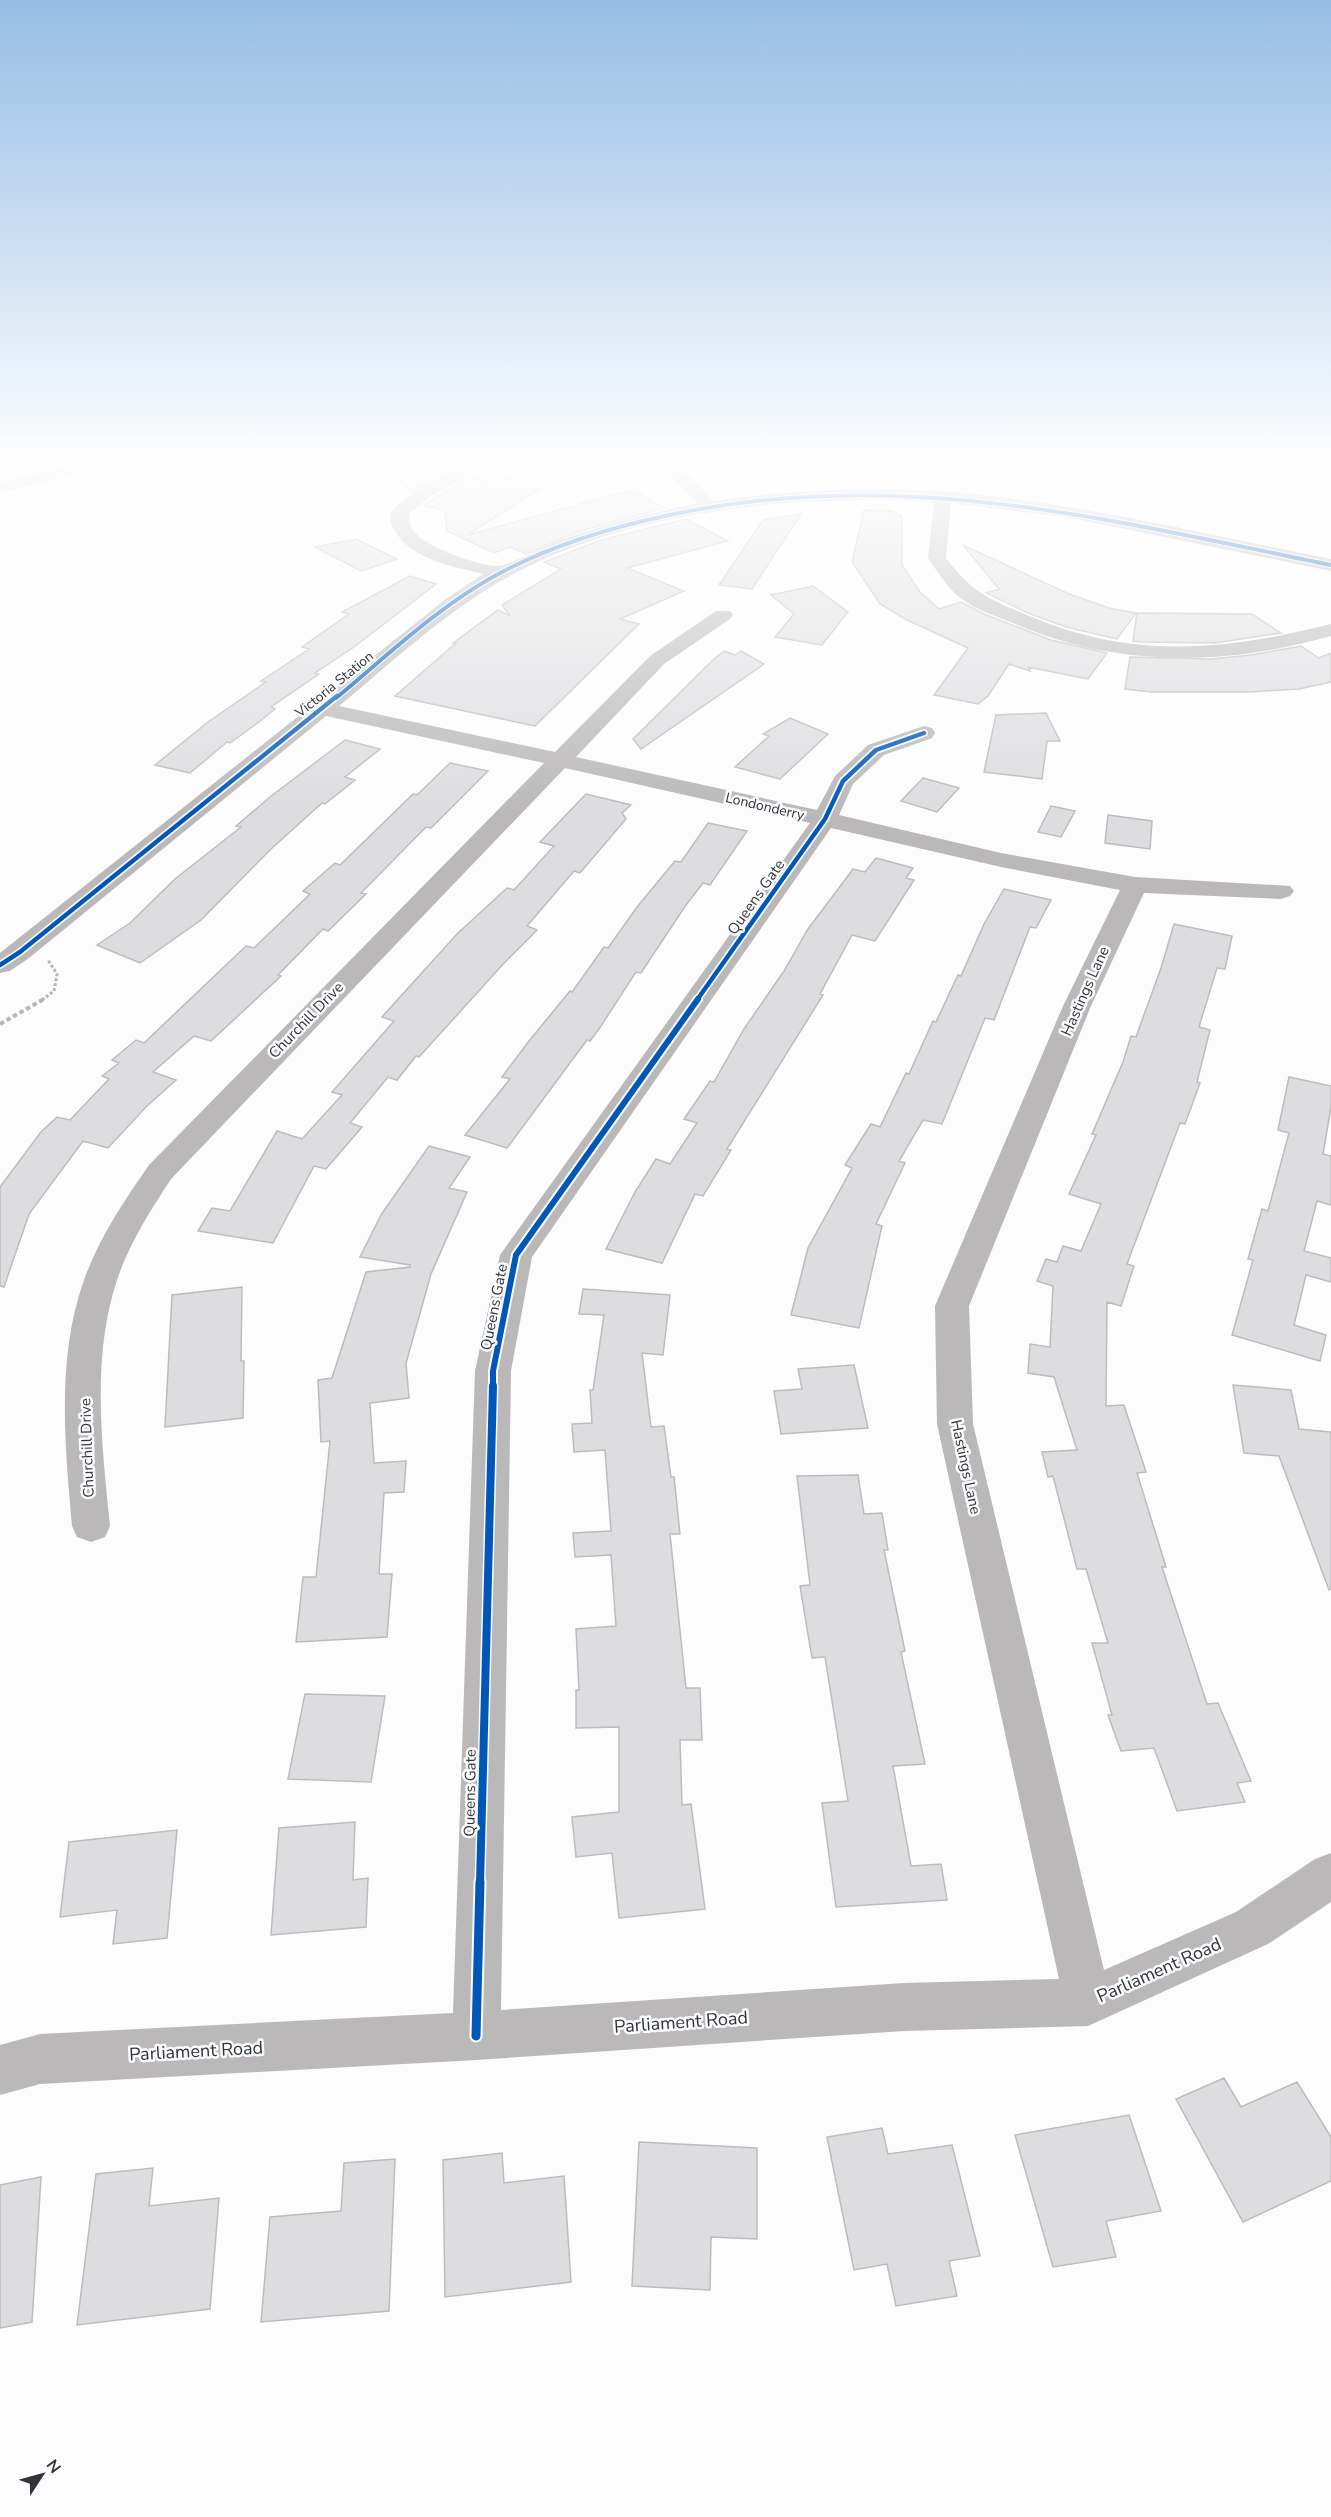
<svg xmlns="http://www.w3.org/2000/svg" width="1331" height="2517" font-family="'Nunito Sans',sans-serif">
  <style>
    .building { fill: #dddcdf; stroke: #bcbcbe; stroke-width: 1.5 }
    .lines { fill: none; stroke-linecap: round; stroke-linejoin: round }
    .path-far1 { stroke: #b7b5b6; stroke-width: 3; stroke-dasharray: 3 2; stroke-linecap: butt }
    .path { stroke: #b7b5b6; stroke-width: 4; stroke-dasharray: 4.5 3; stroke-linecap: butt }
    .minor { fill: #bab8b8; fill-rule: evenodd }
    .tertiary { fill: #bab8b8; fill-rule: evenodd }
    .cycleway-far4-casing { stroke: #fbfcfe; stroke-width: 6 }
    .cycleway-far3-casing { stroke: #fbfcfe; stroke-width: 8 }
    .cycleway-far2-casing { stroke: #fbfcfe; stroke-width: 10 }
    .cycleway-far1-casing { stroke: #fbfcfe; stroke-width: 11 }
    .cycleway-casing { stroke: #fbfcfe; stroke-width: 13 }
    .cycleway-far4 { stroke: #0057b8; stroke-width: 4 }
    .cycleway-far3 { stroke: #0057b8; stroke-width: 4.5 }
    .cycleway-far2 { stroke: #0057b8; stroke-width: 6 }
    .cycleway-far1 { stroke: #0057b8; stroke-width: 8 }
    .cycleway { stroke: #0057b8; stroke-width: 9 }
    .labels { text-anchor: middle; stroke-width: 5; stroke-linejoin: round; paint-order: stroke }
    .far-street-label { font-size: 14px; fill: #333439; stroke: #fbfcfe }
    .street-label { font-size: 15px; fill: #333439; stroke: #fbfcfe }
    .near-street-label { font-size: 18px; fill: #333439; stroke: #fbfcfe }
  </style>
  <rect width="100%" height="100%" fill="#fcfcfd"/>
  <path class="building" d="M384,461h15l47,10 -36,21z
    M534,464l35,7 -102,64 165,-45 33,18 -85,23 -54,23 -16,-7 -16,6 -47,-22 -2,-20 -22,-6 47,-28 28,7z
    M864,510l28,1 10,5v49l18,27 19,17 22,-7 23,12 67,26 56,13 -19,26 -60,-12 2,4 -21,-7 -21,32 -10,8 -44,-9 34,-47 -61,-28 -27,-16 -28,-42z
    M801,514l-49,75 -33,-4 44,-65z
    M686,519l42,22 -101,27 57,23 -64,28 19,5 -104,102 -140,-30 61,-53h-3l45,-33 12,6 -8,-11 59,-36 -17,-7 57,-22z
    M356,539l41,20 -36,12 -46,-24z
    M963,545l106,49 40,14 27,5 -19,26 -51,-12 -38,-14 -42,-20 13,-4z
    M410,576l26,8 -82,63 -39,26 4,1 -48,33 4,2 -20,16 -25,18 -3,-1 -37,31 -35,-8 53,-43 58,-40 -5,-1 48,-32 -7,-2 47,-33 -7,-2z
    M813,586l35,26 -26,33 -47,-8 19,-23 -23,-19z
    M1137,613l115,1 29,19 -66,10 -74,-1 -8,-1z
    M1301,646l18,12 12,-5v29l-32,7 -50,3h-98l-26,-3 5,-32 81,2 40,-4z
    M724,651l11,4 6,-4 23,13 -123,85 -8,-10 82,-81z
    M1046,713l14,28h-13l-5,38 -58,-7 12,-57z
    M790,718l38,16 -48,45 -45,-12 34,-31 -6,-2z
    M345,740l35,9 -35,28 10,3 -30,24 -3,-1 -51,46 -70,71 -61,43 -43,-18 33,-22 45,-44 66,-52 -5,-1 34,-29z
    M450,763l38,8 -57,57 -5,-1 -65,66 5,1 -38,37 -5,-2 -45,46 3,1 -70,65 -17,-5 -41,36 23,8 -30,27 -38,41 -25,-7 -54,73 -25,73 -4,-1v-99l41,-55 16,-15 13,3 39,-41 -7,-3 17,-13 -7,-3 24,-20 8,3 102,-97 8,2 56,-54 -7,-3 32,-28 5,2 73,-71 4,1z
    M923,778l36,10 -22,24 -36,-11z
    M586,794l45,11 -9,8 4,6 -46,54 -6,-2 -47,55 10,4 -32,32 -86,95 -3,-1 -19,24 -9,-3 -38,46 12,4 -36,42 -12,-3 -41,77 -75,-12 14,-23 18,3 47,-80 25,8 40,-44 -10,-3 62,-71 -12,-4 75,-83 50,-46 7,2 40,-44 -14,-4z
    M1051,806l24,5 -14,26 -23,-5z
    M1108,815l44,6 -2,28 -45,-6z
    M708,823l39,8 -37,54 -7,-2 -17,22 -45,68 -5,-1 -37,57 -9,12 -3,-1 -80,108 -42,-13 45,-56 -8,-2 27,-36 41,-50 2,1 32,-45 4,1 29,-41 38,-46 6,1z
    M876,858l37,10 -7,10 8,2 -39,61 -23,-6 -32,59 3,1 -96,154 4,1 -28,46 -8,-2 -33,69 -56,-14 29,-57 21,-33 14,5 27,-41 -13,-4 26,-38 4,1 30,-53 40,-58 24,-42 45,-60 12,3z
    M1004,889l47,11 -15,28 -6,-1 -36,93 -9,-2 -43,106 -19,-4 -24,41 6,2 -29,61 6,2 -23,102 -68,-13 17,-67 44,-80 -7,-3 26,-41 9,3 26,-54 3,1 24,-53 3,1 22,-47 3,1 23,-52z
    M1174,924l58,12 -7,33 -8,-1 -18,59 11,3 -13,52 3,1 -15,41 -5,-1 -53,141 7,2 -13,40 -14,-4 -1,104 18,-1 22,67 -9,1 29,94h-4l45,137 11,-1 33,78 -14,2 8,19 -68,9 -23,-63 -33,3 -13,-36h4l-20,-72h16l-22,-74h-9l-24,-93 -5,1 -6,-25 35,-2 -23,-73 -26,-4 2,-29 20,3 3,-61 -16,-5 9,-22 11,3 6,-16 18,5 20,-47 -32,-10 27,-59 -4,-1 31,-72 8,-26 5,1 25,-69z
    M1289,1077l42,9v21l-8,47 8,2v49l-14,-4 -13,50 27,7v24l-25,-7 -12,50 32,10 -6,26 -88,-26 21,-75 -5,-1 14,-50 6,2 21,-78 -11,-3z
    M429,1146l41,11 -21,31 18,4 -36,82 -25,89 3,35 -39,5 4,60 32,-2 -2,31 -20,1 -5,81h13l-5,63 -91,5 7,-65h13l14,-136 -9,1 -3,-62 14,-2 34,-106 44,-5v-2l-50,-8 21,-42z
    M242,1287l-1,74h3l-1,57 -78,9 7,-132z
    M583,1289l87,6 -7,60 -21,-2 9,74 13,-1 7,51h3l6,57h-10l16,154h14l2,52h-22l2,65 9,-1 14,105 -86,9 -7,-65 -36,4 -4,-40 47,-5v-85l-43,1v-38h3l-3,-61 40,-3 -5,-71 -36,2 -2,-24 38,-2 -6,-81 -31,2 -2,-28 20,-1 -2,-33h3l11,-75 -25,-1z
    M854,1365l14,63 -87,6 -7,-43 28,-2 -4,-20z
    M1233,1385l58,5 8,39 32,3v157l-2,1 -50,-134 -35,-3z
    M858,1475l6,39 18,-1 6,37h-4l21,101 -4,1 24,112 -32,2 18,100 30,-2 6,36 -111,7 -14,-104 26,-2 -23,-144 -13,1 -12,-72 10,-1 -13,-109z
    M305,1694l80,2 -14,86 -83,-3z
    M355,1822l-2,58 15,-2 -2,49 -95,8 8,-107z
    M177,1830l-10,108 -54,6 4,-34 -57,7 9,-75z
    M1224,2078l17,29 56,-25 34,55v44l-88,41 -67,-123z
    M1129,2115l32,96 -55,10 10,36 -63,10 -38,-132z
    M882,2128l6,26 64,-9 28,111 -31,5 8,35 -61,10 -9,-42 -33,6 -27,-133z
    M639,2142l118,6v91l-46,-2 -1,53 -78,-4z
    M502,2153l2,30 60,-7 7,106 -126,15 -2,-137z
    M395,2159l-6,152 -128,11 9,-105 71,-6 3,-48z
    M153,2168l-4,38 70,-8 -9,111 -133,16 19,-151z
    M41,2177l-9,145 -32,6v-143z"/>
  <g class="lines">
    <path class="path-far1" d="M42,1000l12,-9 3,-17 -9,-14"/>
    <path class="path" d="M0,1024l44,-25"/>
    <path class="minor" d="M469,461h20l-2,4 -56,31 -22,18c0,4 0,9 2,13 8,19 66,38 85,39 12,1 53,-22 68,-27 43,-15 88,-26 133,-36l-40,-42h17l40,40c83,-12 166,-15 250,-8 124,12 245,42 367,66v12l-265,-54 -115,-14 -5,55c27,35 41,40 81,57 105,45 196,36 304,9v12c-106,30 -216,32 -318,-13 -18,-7 -39,-14 -54,-26 -12,-10 -22,-26 -31,-39l6,-56c-139,-8 -311,8 -433,79 -59,34 -110,82 -162,125l216,46 95,-96 66,-45h14l3,4 -3,4 -66,45 -88,93 241,53 18,-34 33,-31 56,-19 8,2 3,5 -3,5 -48,17 -31,29 -14,31 162,38 134,24 155,9 4,5 -4,5 -9,3 -137,-6 -53,113 -122,300 4,118 131,546 132,-58 79,-53 16,-6v49l-63,42 -180,82 -184,5 -428,29 -436,24 -40,11v-50l40,-11 413,-21 22,-642 25,-116 310,-432 -245,-55 -394,411c-21,32 -42,65 -54,101 -26,78 -15,166 -7,246l-5,11 -14,5 -14,-5 -5,-11c-7,-80 -16,-168 12,-246 15,-42 40,-79 65,-115l395,-402 -218,-47 -297,242 -19,13 -10,2v-20l446,-354 37,-25c-32,-8 -70,-14 -89,-44 -4,-6 -5,-16 0,-22l25,-20zM831,828l170,39 119,23 -57,116 -128,300 2,118 122,555 -155,4 -403,27 10,-639 21,-114z"/>
    <path class="tertiary" d="M88,461h27l-2,4 -113,27v-10z"/>
    <g class="cycleway-far4-casing">
      <path id="cycleway-far4" d="M336,698c52,-43 104,-93 164,-125 51,-27 109,-45 165,-57 231,-51 441,3 666,49"/>
    </g>
    <g class="cycleway-far3-casing">
      <path id="cycleway-far3" d="M0,965l20,-13 317,-256
        M697,1000l128,-181 18,-38 33,-31 48,-17"/>
    </g>
    <g class="cycleway-far2-casing">
      <path id="cycleway-far2" d="M493,1387v-16l23,-116 182,-256"/>
    </g>
    <g class="cycleway-far1-casing">
      <path id="cycleway-far1" d="M480,1883l13,-497"/>
    </g>
    <g class="cycleway-casing">
      <path id="cycleway" d="M476,2036l4,-154"/>
    </g>
    <use href="#cycleway-far4" class="cycleway-far4"/>
    <use href="#cycleway-far3" class="cycleway-far3"/>
    <use href="#cycleway-far2" class="cycleway-far2"/>
    <use href="#cycleway-far1" class="cycleway-far1"/>
    <use href="#cycleway" class="cycleway"/>
  </g>
  <linearGradient id="sky" x2="0" y2="1"><stop stop-color="#96bde5"/><stop offset="0.57" stop-color="#fefefe"/><stop offset="1" stop-color="#fefefe" stop-opacity="0"/></linearGradient>
  <rect width="1331" height="813" fill="url(#sky)"/>
  <g class="labels">
    <g class="far-street-label">
      <text transform="translate(334 684) rotate(-39)" y="5">Victoria Station</text>
      <text transform="translate(765 806) rotate(13)" y="5">Londonderry</text>
    </g>
    <g class="street-label">
      <text transform="translate(756 897) rotate(-55)" y="5">Queens Gate</text>
      <text transform="translate(1085 991) rotate(-66)" y="5">Hastings Lane</text>
      <text transform="translate(306 1020) rotate(-46)" y="5">Churchill Drive</text>
      <text transform="translate(494 1307) rotate(-79)" y="5">Queens Gate</text>
      <text transform="translate(87 1448) rotate(-92)" y="5">Churchill Drive</text>
      <text transform="translate(966 1467) rotate(78)" y="5">Hastings Lane</text>
      <text transform="translate(470 1793) rotate(-89)" y="5">Queens Gate</text>
    </g>
    <g class="near-street-label">
      <text transform="translate(1159 1970) rotate(-24)" y="6">Parliament Road</text>
      <text transform="translate(681 2022) rotate(-4)" y="6">Parliament Road</text>
      <text transform="translate(196 2051) rotate(-3)" y="6">Parliament Road</text>
    </g>
  </g>
  <g transform="translate(42 2475) rotate(54)" stroke="#fbfcfe" stroke-width="4.5" paint-order="stroke">
  <path d="M0-4.5L10 22L0 15L-10 22Z" fill="#333439"/>
  <text y="-9" font-size="16" font-weight="bold" text-anchor="middle" fill="#333439">N</text>
  </g>
</svg>
